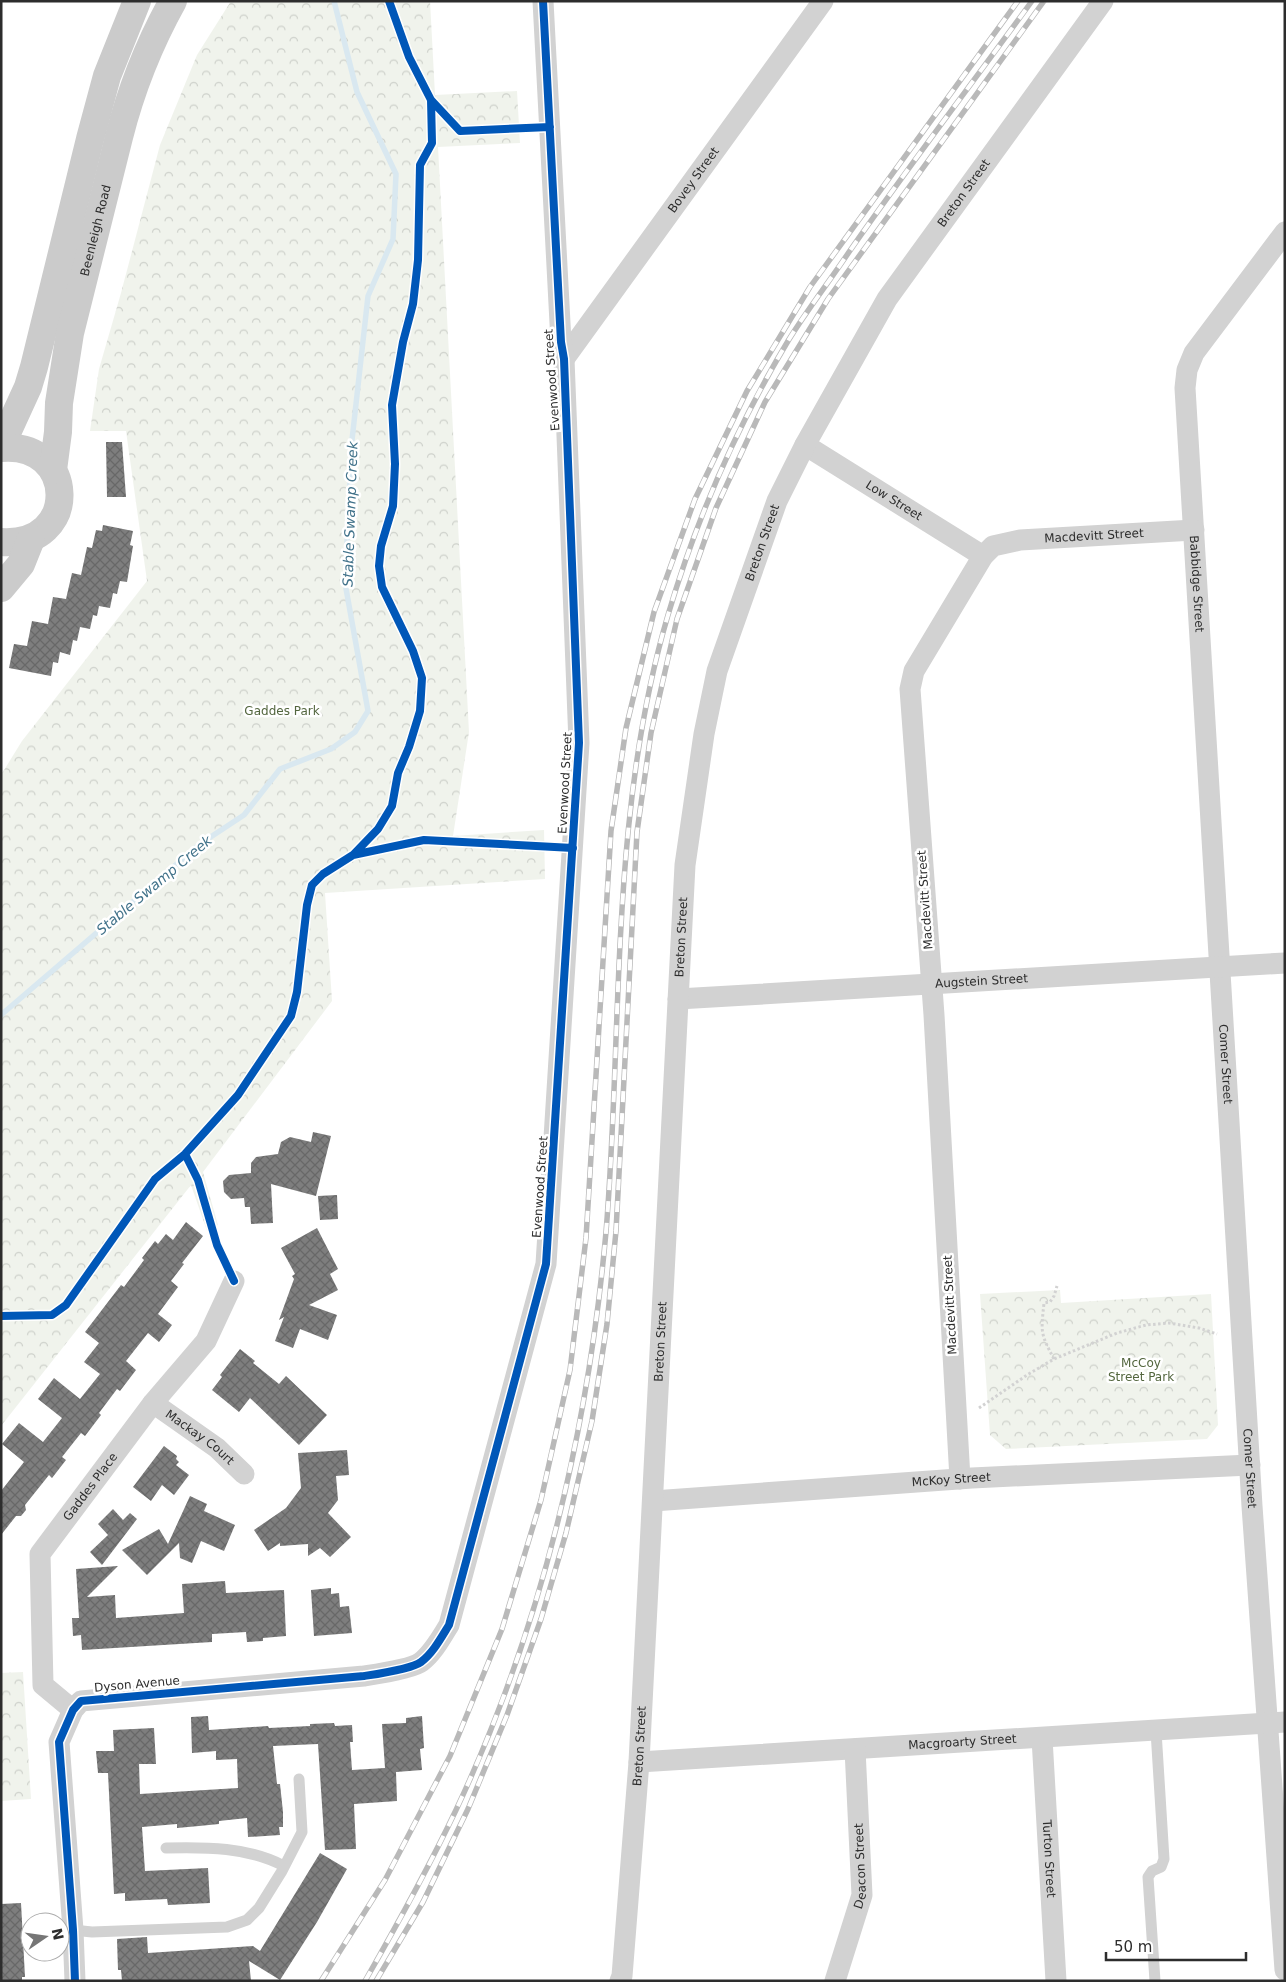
<svg xmlns="http://www.w3.org/2000/svg" width="1286" height="1982" font-family="'DejaVu Sans',sans-serif">
  <style>
    .park { fill: url(#park-crowns) }
    .lines { fill: none; stroke-linecap: round; stroke-linejoin: round }
    .stream { stroke: #d9e8f0; stroke-width: 5.5 }
    .building { fill: url(#building-cross-hatch) }
    .path { stroke: #d2d2d2; stroke-width: 3; stroke-dasharray: 2.5 2.5; stroke-linecap: butt }
    .lane { stroke: #d2d2d2; stroke-width: 11 }
    .street { stroke: #d2d2d2; stroke-width: 21 }
    .secondary { stroke: #cbcbcb; stroke-width: 28 }
    .rail-casing { stroke: #b9b9b9; stroke-width: 5.5 }
    .rail { stroke: #fff; stroke-width: 4; stroke-dasharray: 11; stroke-linecap: butt }
    .cycleway-casing { stroke: #fff; stroke-width: 11 }
    .cycleway { stroke: #0057b8; stroke-width: 8 }
    .labels { text-anchor: middle; stroke-width: 5; stroke-linejoin: round; paint-order: stroke }
    .street-label { font-size: 12px; fill: #2d2d2d; stroke: #fff }
    .park-label { font-size: 12px; fill: #53663e; stroke: #fff }
    .water-label { font-size: 14px; font-style: italic; fill: #41728a; stroke: #fff }
  </style>
  <defs>
    <pattern id="park-crowns" width="20" height="18" patternUnits="userSpaceOnUse" patternTransform="scale(1.25)"><rect width="20" height="18" fill="#f0f3ec"/><path d="M2 6a3 3 0 1 1 6 0M12 15a3 3 0 1 1 6 0" fill="none" stroke="#ced1cb"/></pattern>
    <pattern id="building-cross-hatch" width="8" height="8" patternUnits="userSpaceOnUse" patternTransform="scale(1.25)"><rect width="8" height="8" fill="#7e7e7e"/><path d="M0 0l8 8M0 8l8-8" fill="none" stroke="#686868"/></pattern>
  </defs>
  <rect width="100%" height="100%" fill="#fff"/>
  <path class="park" d="M231,1h199l5,94 82,-4 3,52 -82,4 31,585 -16,104 91,-6 1,49 -220,14 7,108 -129,171 15,53 -11,6 -16,-46 -190,241v-651l21,-34 125,-160 -21,-150h-36l9,-62 22,-76 39,-148 37,-90z
    M1060,1290l1,13 150,-9 7,131 -11,14 -201,10 -16,-14 -10,-141z
    M23,1672l8,127 -30,2v-128z"/>
  <g class="lines">
    <path class="stream" d="M1,1015l199,-171 44,-29 36,-46 51,-20 24,-17 13,-21 -23,-128 7,-143 16,-144 25,-57 3,-65 -39,-82 -23,-91"/>
  </g>
  <path class="building" d="M106,442h16l4,55h-19z
    M103,525l30,6 -3,14 3,1 -6,36 -7,-1 -3,13 -4,-1 -3,15 -11,-2 -2,10 -4,-1 -3,14 -10,-2 -3,14 -4,-1 -3,15 -10,-3 -2,11 -5,-1 -2,14 -42,-8 5,-24 13,2 5,-25 16,3 5,-27 13,2 6,-26 9,2 6,-28 5,1 4,-18 6,1z
    M313,1132l18,4 -15,60 -45,-12 2,39 -22,1 -1,-17h-5l-1,-9 -13,1 -7,-7 -1,-11 6,-6 22,-2v-10l5,-6 22,-3 3,-12 9,-5 21,5z
    M337,1195l1,24 -18,1 -2,-24z
    M186,1222l17,14 -21,27 2,1 -13,17 7,6 -20,27 14,11 -13,17 -11,-9 -22,28 10,9 -16,21 -3,-2 -18,24 2,2 -16,21 -4,-3 -19,24 4,3 -14,18 -3,-3 -24,30 1,5 -5,6h-5l-15,19v-44l23,-29 -22,-18 17,-21 24,19 19,-24 -24,-19 16,-21 26,21 20,-25 -16,-12 15,-19 -14,-11 36,-47 3,2 20,-27 -2,-2 13,-17 3,3 8,-10 7,6z
    M317,1228l21,41 -8,5 8,16 -29,15 28,10 -9,25 -28,-11 -7,19 -18,-7 9,-24 -5,3 15,-41 -2,-3 3,-2 -14,-26z
    M240,1349l15,12 -2,2 26,21 7,-8 41,39 -28,30 -49,-47 -11,14 -27,-22 10,-13 -2,-2z
    M164,1446l13,10 -1,3 3,3 -3,3 13,10 -15,20 -12,-10 -11,16 -18,-14z
    M347,1450l2,25 -13,1 2,24 -10,13 23,24 -21,20 -10,-9 -12,8v-12l-28,2v-3l-12,8 -14,-21 32,-22 15,-20 -3,-35z
    M190,1496l17,8 -3,7 31,14 -11,26 -23,-10 -9,22 -12,-5 -1,-15 -32,32 -25,-25 37,-21 9,15z
    M113,1509l10,11 7,-7 7,6 -35,46 -12,-13 18,-17 -10,-11z
    M118,1566l-31,31 28,-2 1,23 68,-5 -2,-29 43,-3 1,12 58,-3 2,46 -23,2v3l-16,1 -1,-10 -34,2v8l-130,8 -1,-15 -8,1 -1,-18h7l-3,-49z
    M331,1588v6l8,-1 1,14 9,-1 3,27 -38,3 -3,-46z
    M208,1716l1,14 59,-4 1,2 41,-2v-2l24,-1 1,3 17,-1 1,17h-3l2,28 33,-2 -3,-44 24,-1v-5l16,-2 2,32 -4,1 2,21 -26,2 1,29 -43,3 2,45 -31,1 -7,-106 -45,2 4,38h3l3,28v15h-4l1,8 -32,2 -1,-19 -28,3v3l-20,2 -22,2v-4l-35,3 3,44 63,-3 2,35 -42,2 -1,-6 -42,2v-8l-11,1 -6,-121h-10l-2,-22h18l-1,-21 41,-2 2,36h-17l1,30 98,-6 -1,-29 -21,1v-9l-24,2 -1,-36z
    M320,1853l27,16 -30,53 -37,58 -31,-19 2,20h-129l-1,-11h-3l-1,-31 30,-2 1,16 105,-7 7,5z
    M21,1903l4,74h-3v4h-21v-77z"/>
  <g class="lines">
    <path class="path" d="M1054,1359c-14,-26 -13,-27 -10,-56l6,-1 4,-6 3,-10
      M979,1408l48,-33 27,-16 63,-26 29,-8 23,-2 30,5 18,6"/>
    <path class="lane" d="M166,1848c39,-1 83,-1 118,18
      M73,1930l19,2 135,-5 20,-7 12,-12 23,-37 20,-39 -3,-53
      M1155,1981l-7,-104 4,-6 9,-4 3,-8 -8,-128"/>
    <g class="street">
      <path id="s1" d="M1285,232l-91,121 -7,17 -2,18 67,1118 33,464"/>
      <path id="s2" d="M564,359l259,-358"/>
      <path id="s3" d="M805,445l178,111"/>
      <path id="s4" d="M678,999l607,-36"/>
      <path id="s5" d="M153,1403l64,45 27,26"/>
      <path id="s6" d="M960,1479l-26,-464 -24,-326 4,-18 69,-115 10,-10 27,-6 174,-10"/>
      <path id="s7" d="M653,1501l319,-23 278,-13"/>
      <path id="s8" d="M73,1710l-30,-25 -3,-131 113,-151 53,-62 28,-60"/>
      <path id="s9" d="M1042,1738l14,243"/>
      <path id="s10" d="M639,1762l646,-40"/>
      <path d="M75,1981l-2,-51 -14,-188 14,-32 8,-9 283,-25c13,-2 48,-7 57,-14 12,-9 20,-24 28,-37l97,-361 33,-521 -15,-384 -3,-17 -18,-341"/>
      <path id="s11" d="M620,1981l2,-5 17,-214 46,-897 19,-131 13,-63 60,-170 28,-56 82,-146 216,-298"/>
      <path id="s12" d="M835,1981l27,-86 -7,-146"/>
    </g>
    <g class="secondary">
      <path d="M1,446l27,-59 6,-20 56,-228 17,-63 30,-75"/>
      <path d="M1,448c76,-7 80,99 0,94"/>
      <path id="s13" d="M53,470l5,-38 1,-29 11,-70 49,-196c12,-47 30,-93 54,-136"/>
      <path d="M1,588l20,-24 10,-25"/>
    </g>
    <g class="rail-casing">
      <path id="rail" d="M321,1981l64,-101 65,-124 52,-127 39,-129 29,-130 16,-132 25,-407 15,-103 28,-116 41,-113 52,-108 63,-104 208,-286
        M365,1981c32,-56 63,-112 91,-171 85,-181 132,-379 150,-578 17,-205 3,-417 62,-617 28,-95 69,-189 120,-274 19,-31 41,-59 61,-89 59,-85 122,-167 183,-251
        M376,1981l47,-79 45,-93 39,-94 34,-96 25,-86 26,-112 15,-97 9,-93 21,-399 14,-99 26,-114 39,-111 49,-106 63,-103 216,-298"/>
    </g>
    <use href="#rail" class="rail"/>
    <g class="cycleway-casing">
      <path id="cycleway" d="M389,1l20,56 22,43 29,31 90,-4
        M353,855l25,-26 14,-23 6,-33 11,-26 11,-36 2,-33 -9,-27 -31,-64 -3,-21 2,-20 12,-40 2,-42 -3,-59 11,-63 10,-38 5,-44 2,-95 12,-22 -1,-43
        M185,1154l13,26 19,65 17,36
        M1,1316l51,-1 14,-10 89,-126 30,-25 53,-59 53,-79 6,-24 10,-87 5,-20 11,-11 30,-19 71,-15 149,8
        M75,1981l-2,-51 -14,-188 14,-32 8,-9 283,-25c13,-2 48,-7 57,-14 12,-9 20,-24 28,-37l97,-361 33,-521 -15,-384 -3,-17 -18,-341"/>
    </g>
    <use href="#cycleway" class="cycleway"/>
  </g>
  <g class="labels">
    <g class="street-label">
      <text dy="4" stroke="none"><textPath href="#s2" startOffset="221">Bovey Street</textPath></text>
      <text dy="4" stroke="none"><textPath href="#s11" startOffset="1856">Breton Street</textPath></text>
      <text dy="4" stroke="none"><textPath href="#s13" startOffset="244">Beenleigh Road</textPath></text>
      <text transform="translate(552 380) rotate(-94)" y="4">Evenwood Street</text>
      <text dy="4" stroke="none"><textPath href="#s3" startOffset="105">Low Street</textPath></text>
      <text dy="4" stroke="none"><textPath href="#s6" startOffset="1060">Macdevitt Street</textPath></text>
      <text dy="4" stroke="none"><textPath href="#s11" startOffset="1451">Breton Street</textPath></text>
      <text dy="4" stroke="none"><textPath href="#s1" startOffset="384">Babbidge Street</textPath></text>
      <text transform="translate(565 783) rotate(-87)" y="4">Evenwood Street</text>
      <text transform="translate(925 900) rotate(-94)" y="4">Macdevitt Street</text>
      <text dy="4" stroke="none"><textPath href="#s11" startOffset="1046">Breton Street</textPath></text>
      <text dy="4" stroke="none"><textPath href="#s4" startOffset="304">Augstein Street</textPath></text>
      <text dy="4" stroke="none"><textPath href="#s1" startOffset="865">Comer Street</textPath></text>
      <text transform="translate(540 1187) rotate(-86)" y="4">Evenwood Street</text>
      <text transform="translate(950 1305) rotate(-93)" y="4">Macdevitt Street</text>
      <text dy="4" stroke="none"><textPath href="#s11" startOffset="641">Breton Street</textPath></text>
      <text dy="4" stroke="none"><textPath href="#s5" startOffset="58">Mackay Court</textPath></text>
      <text dy="4" stroke="none"><textPath href="#s1" startOffset="1270">Comer Street</textPath></text>
      <text dy="4" stroke="none"><textPath href="#s7" startOffset="299">McKoy Street</textPath></text>
      <text dy="4" stroke="none"><textPath href="#s8" startOffset="254">Gaddes Place</textPath></text>
      <text transform="translate(137 1684) rotate(-5)" y="4">Dyson Avenue</text>
      <text dy="4" stroke="none"><textPath href="#s10" startOffset="324">Macgroarty Street</textPath></text>
      <text dy="4" stroke="none"><textPath href="#s11" startOffset="236">Breton Street</textPath></text>
      <text dy="4" stroke="none"><textPath href="#s9" startOffset="121">Turton Street</textPath></text>
      <text dy="4" stroke="none"><textPath href="#s12" startOffset="119">Deacon Street</textPath></text>
    </g>
    <g class="park-label">
      <text x="282" y="715">Gaddes Park</text>
      <text x="1141" y="1367">McCoy<tspan x="1141" dy="14">Street Park</tspan></text>
    </g>
    <g class="water-label">
      <text transform="translate(350 514) rotate(-88)" y="5">Stable Swamp Creek</text>
      <text transform="translate(154 885) rotate(-40)" y="5">Stable Swamp Creek</text>
    </g>
  </g>
  <rect width="1286" height="1982" fill="none" stroke="#2d2d2d" stroke-width="5"/>
  <g transform="translate(45 1937) rotate(77)"><circle r="24" fill="#ffffff" stroke="#ababab"/>
  <path d="M0-4L9 19L0 12L-9 19Z" fill="#767676"/>
  <text y="-8" font-size="14" font-weight="bold" text-anchor="middle" fill="#2d2d2d">N</text>
  </g>
  <path d="M1106 1952v8h140v-8" fill="none" stroke="#2d2d2d" stroke-width="2.5"/>
  <text x="1114" y="1952" font-size="15" fill="#2d2d2d" stroke="#ffffff" stroke-width="4" paint-order="stroke">50 m</text>
</svg>
